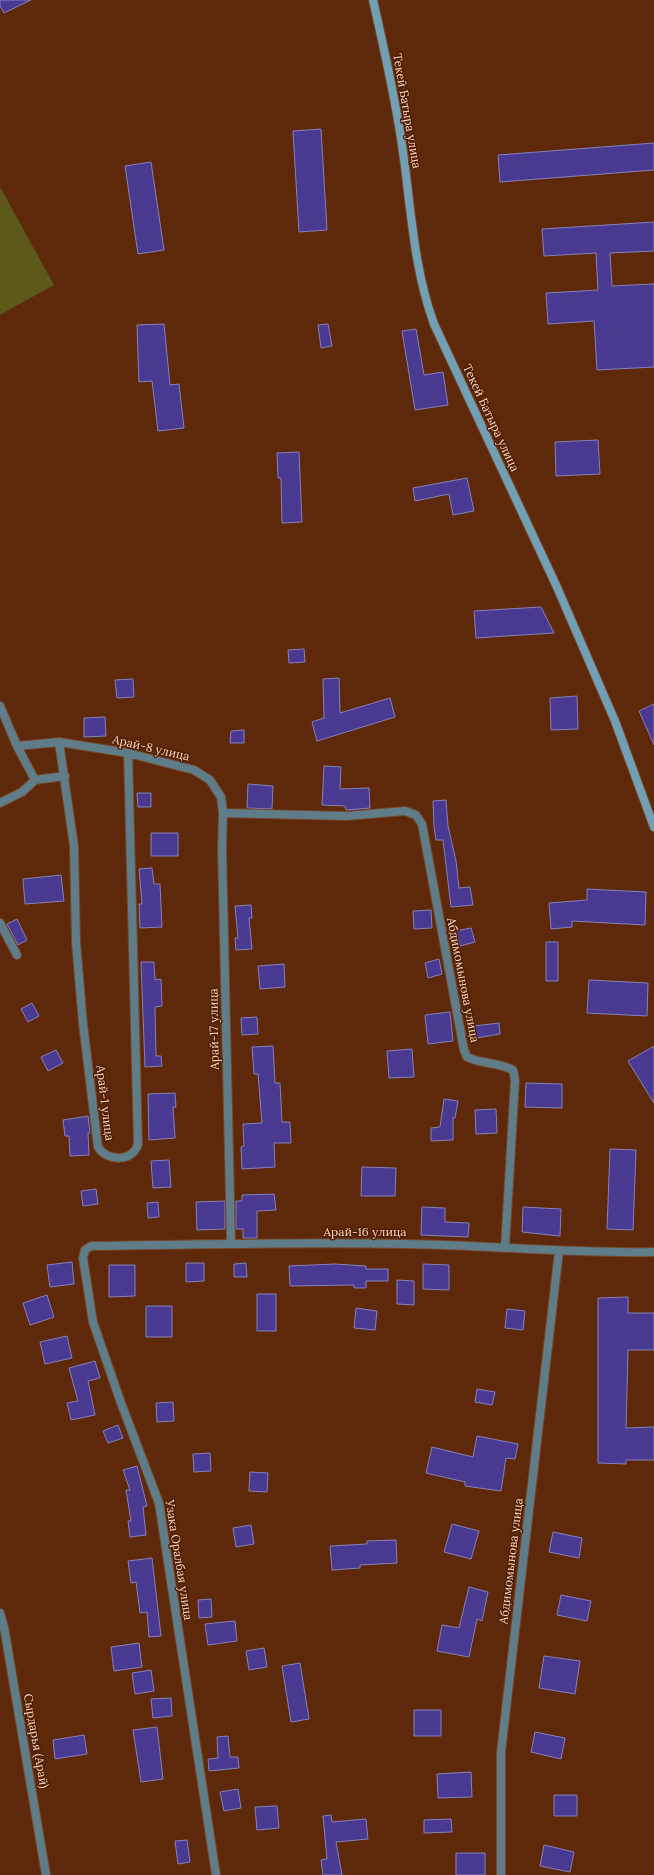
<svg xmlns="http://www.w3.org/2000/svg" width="654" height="1875" font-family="Lora,serif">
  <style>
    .green { fill: #5b581a }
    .building { fill: #493991; stroke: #8681bb }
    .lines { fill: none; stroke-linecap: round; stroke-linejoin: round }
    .street-casing { stroke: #764528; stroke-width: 10 }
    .secondary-casing { stroke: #764528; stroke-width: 10 }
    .street { stroke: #5f7c89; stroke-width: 8 }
    .secondary { stroke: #71a0b5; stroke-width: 8 }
    .labels { text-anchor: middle; stroke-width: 3; stroke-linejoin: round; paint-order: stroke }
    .street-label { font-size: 12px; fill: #f9d7c7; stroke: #511f00 }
  </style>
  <rect width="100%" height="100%" fill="#5d290a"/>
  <path class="green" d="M0,187l54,98 -54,30z"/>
  <path class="building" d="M0,0h31l-27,13 -4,-7z
    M321,129l6,101 -28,2 -6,-101z
    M654,143v27l-154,12 -2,-27z
    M151,162l13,88 -26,4 -13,-88z
    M654,222v29l-44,2 2,33 42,-2v83l-57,3 -3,-49 -46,3 -2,-31 52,-3 -2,-37 -52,3 -2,-27z
    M164,324l6,61 9,-1 5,44 -26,3 -6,-50 -13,1 -2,-57z
    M328,324l4,22 -11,2 -3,-23z
    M416,329l8,46 19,-3 5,33 -33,5 -13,-79z
    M598,440l2,34 -44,2 -1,-34z
    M299,452l3,70 -20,1 -1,-45h-3l-1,-25z
    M467,478l7,33 -21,4 -4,-21 -34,7 -2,-13z
    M541,607l13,26 -78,5 -2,-27z
    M304,649l1,13 -16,1 -1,-13z
    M339,678l1,35 50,-15 5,19 -78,24 -5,-19 12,-4 -1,-39z
    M133,679l1,18 -17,1 -2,-18z
    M577,696l1,33 -27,1 -1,-32z
    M654,704v41l-15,-34z
    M105,717l1,19 -22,1v-19z
    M244,730v13h-14l1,-12z
    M324,766l17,1 -1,22 29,-1 1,20 -24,2 -1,-4 -23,-1z
    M248,784l25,2 -1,23 -25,-1z
    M137,793h14v14h-13z
    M446,800l2,26 8,35 3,27 11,-1 3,18 -22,2 -8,-67h-7l-2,-13 -1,-26z
    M151,833h27v23h-27z
    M152,868l2,16h6l2,43 -22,1 -1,-24h3l-3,-35z
    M61,875l3,26 -39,3 -2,-25z
    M587,889l59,3 -1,33 -73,-4v6l-21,2 -2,-26 38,-3z
    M251,905l1,13h-3l3,31 -16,1 -1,-12h3l-3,-32z
    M431,910l1,18 -18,1 -1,-18z
    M17,919l10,21 -9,5 -11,-21z
    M471,928l4,14 -15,4 -4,-15z
    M546,942h12v39h-12z
    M439,959l3,15 -14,4 -3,-15z
    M141,962h13l1,18 6,-1 1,27 -7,1 1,49h5l1,10 -17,1z
    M284,964l1,23 -25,2 -2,-23z
    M589,980l59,3 -1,33 -60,-3z
    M32,1003l7,13 -11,6 -7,-13z
    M450,1012l3,29 -25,3 -3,-29z
    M257,1017l1,17 -16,1 -1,-17z
    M499,1023l1,11 -24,4 -2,-12z
    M273,1046l2,37h5l2,39h8l1,21h-17l1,24 -33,2 -1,-22 3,-1 -1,-22 19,-1 -4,-49h-4l-2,-27z
    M654,1046v57l-26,-42z
    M412,1049l2,28 -25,1 -2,-27z
    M56,1050l7,13 -15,8 -7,-14z
    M526,1083l36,1v24l-37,-1z
    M175,1093l1,14h-3l2,31 -26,2 -1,-46z
    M444,1099l14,2 -3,17h-2v22l-22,1v-13l9,-1z
    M496,1109l1,24 -21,1 -1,-24z
    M88,1116l2,17h-2l1,22 -19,1 -1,-20h-4l-2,-16z
    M610,1149l26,1 -3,80 -26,-1z
    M169,1160l2,27 -18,1 -2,-27z
    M362,1167l34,1 -1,28h-34z
    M96,1189l2,15 -15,2 -2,-15z
    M274,1194l2,16 -19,1v27h-14v-9h-7v-28h6v-6z
    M225,1201v28l-28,1 -1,-28z
    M158,1202l1,15 -11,1 -1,-15z
    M422,1207l23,1v14l24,1 -1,14 -47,-2z
    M523,1207l38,2 -1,27 -38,-4z
    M72,1262l2,22 -24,3 -3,-22z
    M186,1263h18v18l-18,1z
    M246,1263l1,14h-13v-13z
    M335,1264l31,2v3h22v12h-22v7h-12v-3l-64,1 -1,-20z
    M423,1264l26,1v25l-26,-1z
    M109,1265h26v31l-26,1z
    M397,1280l17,1v24l-17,-1z
    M257,1294h19v37h-19z
    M47,1295l7,22 -24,8 -7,-22z
    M628,1297v16h26v37h-26l-2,78 28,-1v33h-28v4l-28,-1v-165z
    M146,1306h26v31h-26z
    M356,1308l21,3 -2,19 -21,-2z
    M507,1309l18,2 -2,19 -18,-2z
    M67,1336l5,22 -27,6 -5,-22z
    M95,1361l5,17 -12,3 7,34 -24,5 -4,-17 11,-2 -9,-33z
    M477,1389l18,3 -3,13 -17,-3z
    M173,1402l1,19 -17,1 -1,-19z
    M118,1425l5,13 -15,5 -5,-12z
    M477,1436l41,8 -3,15 -9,-1 -5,33 -36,-5v-4l-39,-9 6,-26 41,10z
    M210,1453l1,18 -17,1 -1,-18z
    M137,1466l10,40 -4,1 3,28 -16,2 -2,-16h3l-5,-31h4l-7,-20z
    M250,1472l18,1 -1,19 -18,-1z
    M452,1524l27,7 -8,28 -27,-7z
    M251,1525l3,19 -18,3 -3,-19z
    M553,1532l29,6 -3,20 -30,-6z
    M396,1540l1,23 -37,2v3l-28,2 -2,-24 37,-2v-3z
    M152,1558l9,78 -12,1 -2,-25 -7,1 -4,-31 -5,1 -3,-22z
    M469,1587l19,5 -6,29 -5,-2 -8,38 -32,-6 5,-26 17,3z
    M561,1595l30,6 -4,20 -30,-6z
    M211,1599l1,18 -13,1 -1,-18z
    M235,1621l2,20 -29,4 -3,-21z
    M139,1643l3,24 -28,4 -3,-24z
    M264,1648l3,19 -18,3 -3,-19z
    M544,1656l36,5 -5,33 -36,-6z
    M300,1663l9,56 -18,3 -9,-56z
    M151,1670l3,21 -19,3 -3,-21z
    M171,1698l1,18 -19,2 -2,-19z
    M414,1710h27v26h-27z
    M157,1727l6,52 -22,3 -8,-52z
    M535,1732l30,6 -4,21 -30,-7z
    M84,1735l3,19 -32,5 -2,-19z
    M228,1736l2,21h8l1,11 -30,3 -1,-12 10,-1 -1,-21z
    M471,1772l1,25 -34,1 -1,-24z
    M238,1789l3,19 -17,3 -4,-19z
    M554,1795h23v21h-23z
    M277,1806l2,22 -22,2 -2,-23z
    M331,1815l1,7 34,-3 2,20 -32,3 6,33h-19l-2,-15 6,-1 -4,-43z
    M451,1819l1,13 -28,1v-13z
    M187,1840l3,22 -12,2 -3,-23z
    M544,1845l30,7 -4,20 -30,-6z
    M456,1853h29v22h-29z"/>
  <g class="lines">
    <g class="street-casing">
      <path id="street" d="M0,706l17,40 18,34
        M59,742l15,104 2,96 7,82 15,123c9,15 35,15 40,-3l-10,-391
        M17,746l42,-4 69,11 66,17 16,10 11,17 2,16 -1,36 9,394
        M35,780l30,-4
        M0,803l22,-11 13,-12
        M223,813l123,3 59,-5 11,4 6,9 42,226 3,7c14,7 31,5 46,13l2,10 -10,168
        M0,923l17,32
        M0,1613l4,14 42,248
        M216,1875l-57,-372 -38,-100 -28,-81 -10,-64 2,-8 6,-4c105,-2 210,-4 315,-2 83,1 165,10 248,8
        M501,1875v-123l58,-501"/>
    </g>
    <g class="secondary-casing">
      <path id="secondary" d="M373,0c11,48 22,97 29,145 9,60 11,122 32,179l122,261 59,136 39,106"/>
    </g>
    <use href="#street" class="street"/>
    <use href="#secondary" class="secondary"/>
  </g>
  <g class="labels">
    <g class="street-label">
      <text transform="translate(407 111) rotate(80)" y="4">Текей Батыра улица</text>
      <text transform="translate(491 418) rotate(65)" y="4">Текей Батыра улица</text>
      <text transform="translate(151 748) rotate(13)" y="4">Арай-8 улица</text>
      <text transform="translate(463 980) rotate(79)" y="4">Абдимомынова улица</text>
      <text transform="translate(214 1029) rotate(-91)" y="4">Арай-17 улица</text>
      <text transform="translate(105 1103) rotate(83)" y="4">Арай-1 улица</text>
      <text x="365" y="1236">Арай-16 улица</text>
      <text transform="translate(179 1560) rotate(81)" y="4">Узака Оралбая улица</text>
      <text transform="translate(511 1561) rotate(-83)" y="4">Абдимомынова улица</text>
      <text transform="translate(36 1741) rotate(80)" y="4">Сырдарья (Арай)</text>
    </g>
  </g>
</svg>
